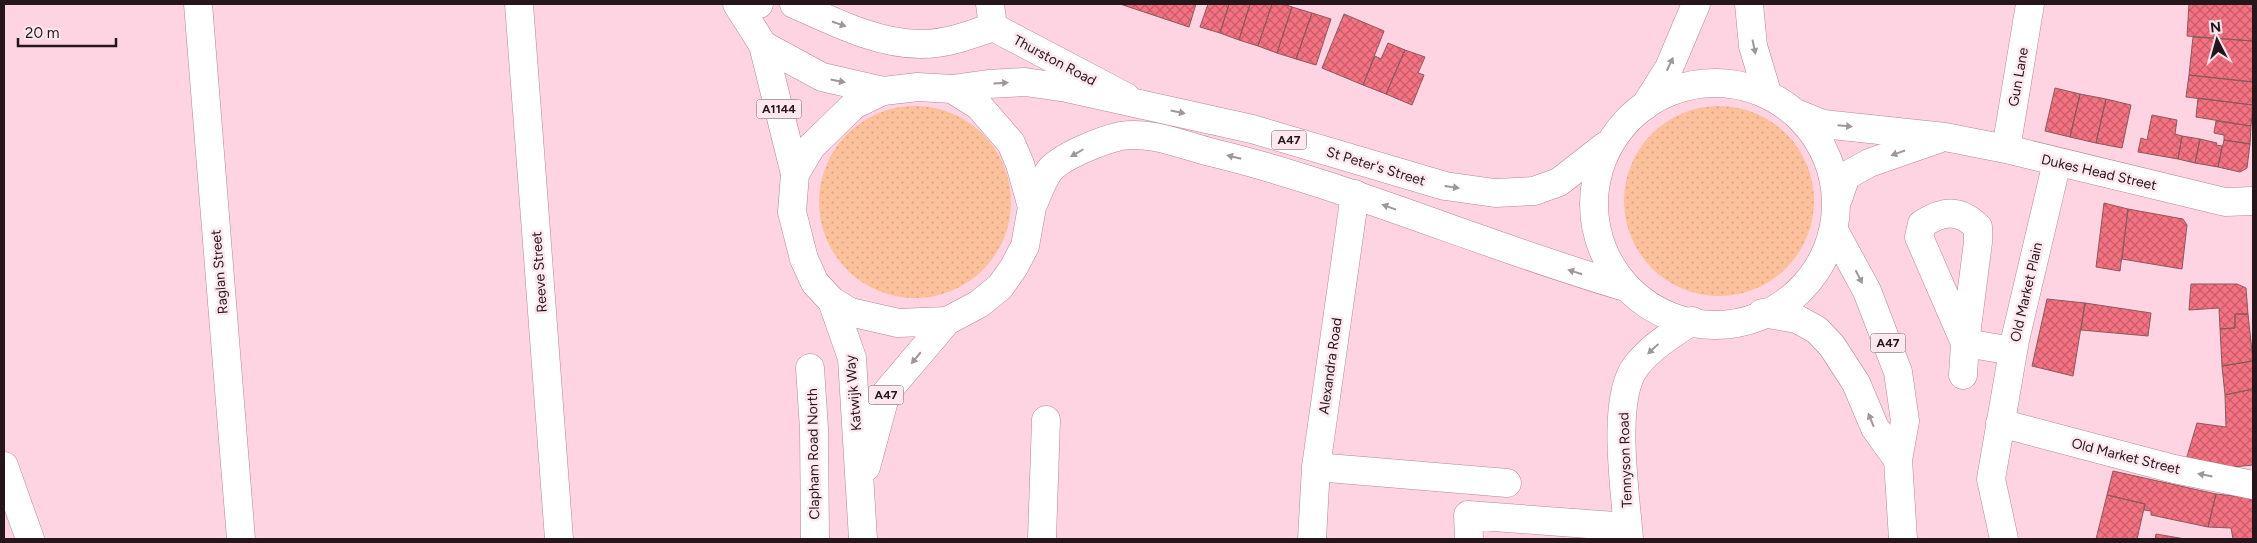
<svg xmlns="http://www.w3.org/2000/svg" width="2257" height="543" font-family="Figtree,sans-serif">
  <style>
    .grass { fill: url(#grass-dots) }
    .building { fill: url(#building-cross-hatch); stroke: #89595c }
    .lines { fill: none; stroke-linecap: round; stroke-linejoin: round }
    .minor-casing { stroke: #b58597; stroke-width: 29 }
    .major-casing { stroke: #b58597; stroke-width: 29 }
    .highway-casing { stroke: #b58597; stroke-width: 29 }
    .minor { stroke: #fff; stroke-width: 28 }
    .major { stroke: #fff; stroke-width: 28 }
    .highway { stroke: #fff; stroke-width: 28 }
    .oneway { fill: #9e9699 }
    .labels { text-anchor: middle; stroke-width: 5; stroke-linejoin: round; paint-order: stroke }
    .shield { fill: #fde8ef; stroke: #67545b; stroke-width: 1 }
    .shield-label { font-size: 12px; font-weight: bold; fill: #27151c }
    .street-label { font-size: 14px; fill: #27151c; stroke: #fde8ef }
  </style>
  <defs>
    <pattern id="grass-dots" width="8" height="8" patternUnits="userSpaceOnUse" patternTransform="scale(1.25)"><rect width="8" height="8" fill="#fcc19a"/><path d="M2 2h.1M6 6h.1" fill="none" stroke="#d8a584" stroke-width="1.8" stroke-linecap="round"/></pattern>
    <pattern id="building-cross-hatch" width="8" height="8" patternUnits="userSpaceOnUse" patternTransform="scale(1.25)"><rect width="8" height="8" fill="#f57281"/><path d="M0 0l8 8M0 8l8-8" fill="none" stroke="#c65c69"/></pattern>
  </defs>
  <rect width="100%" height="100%" fill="#fed4e3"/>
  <path class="grass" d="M1624 201a95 95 0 1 1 190 0a95 95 0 1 1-190 0Z
    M819 202a96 96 0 1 1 192 0a96 96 0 1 1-192 0Z"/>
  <path class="building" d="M1120,4h76l-7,23z
    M1208,4h21l-9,29 -20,-6z
    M1229,4h21l-11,36 -19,-7z
    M1250,4h22l-14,42 -19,-6z
    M1272,4h12l8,3 -15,46 -19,-7z
    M2189,4h64v37l-66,-5z
    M1292,7l20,6 -16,46 -19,-6z
    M1312,13l19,6 -15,46 -20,-6z
    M1344,14l40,17 -21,54 -41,-17z
    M2193,37l60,4v41l-64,-7z
    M1388,43l17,7 -19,44 -23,-9 12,-29 6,3z
    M1405,50l20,7 -7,16 6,2 -12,30 -26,-11z
    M2189,75l64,7v23l-67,-8z
    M2055,88l25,6 -10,43 -25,-6z
    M2080,94l26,5 -10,44 -26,-6z
    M2198,98l55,7 -2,21 -55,-9z
    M2106,99l25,6 -9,43 -26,-5z
    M2152,115l25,5 -2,14 7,2 -4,23 -40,-7 3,-14 6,2z
    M2216,121l35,5 -1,18 -26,-4v-5l-10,-2z
    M2182,136l18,3 -5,24 -17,-4z
    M2200,139l17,4 -1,2 6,1 -4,21 -23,-4z
    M2224,140l26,4 -3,24 -7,4 -22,-5z
    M2104,203l24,6 -8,62 -24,-4z
    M2128,209l55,10 4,6 -5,44 -60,-10z
    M2191,284h46l9,4 2,26h-13v14l-15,1 -1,-21 -30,2z
    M2047,299l38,4 -12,73 -41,-10z
    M2085,303l66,10 -3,23 -67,-6z
    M2235,314h13l5,47 -31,5 -2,-37 15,-1z
    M2253,361v28l-28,6 -3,-29z
    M2253,389v76l-30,3 -37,-8 11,-37 29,4 -1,-32z
    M2113,471l103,23 -8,33 -57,-12v-4l-7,-1 1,-6 -38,-9z
    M2216,494l37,4v41h-20l-2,-11 -23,-1z
    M2107,495l38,9 -8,35h-41z
    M2156,534l29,5h-30z"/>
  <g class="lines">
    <g class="minor-casing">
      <path id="minor" d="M198,4l43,535
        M519,4l40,535
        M794,4c38,17 85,41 128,40 25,0 48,-9 71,-17
        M990,4l3,23
        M742,9l17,-5
        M993,27l133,70
        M1798,114l25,10 122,13 61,12 219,53 28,-1
        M2006,149l24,-145
        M1838,199l8,-23 23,-13 69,-24
        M810,368l4,61 1,110
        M1963,375l2,-32 13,-101v-15c-19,-18 -34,-17 -56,-3l-3,13 46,106 48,8
        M2000,423l174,46 79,16
        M4,466l26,73
        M1316,467l191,16
        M1042,539l4,-119
        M1312,539l4,-72 39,-273
        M1469,539l-1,-24 160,12
        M1629,539c-3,-42 -19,-139 7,-173 15,-19 36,-32 56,-45
        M2004,539l-13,-60 24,-139 42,-178"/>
    </g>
    <g class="major-casing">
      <path id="major" d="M737,4l26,41 32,129
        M763,45l59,32 61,14"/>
    </g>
    <g class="highway-casing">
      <path id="highway" d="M1749,4l4,42 13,43
        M1594 204a121 121 0 1 1 242 0a121 121 0 1 1-242 0Z
        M918,87l34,2 27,17 32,37 9,21 12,43 -7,39 -11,21 -14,20 -21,17 -32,17 -49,2 -48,-11 -18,-11 -17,-18 -11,-24 -12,-47 3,-38 16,-27 43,-42 29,-14z
        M952,89l36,-5 37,-2 42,6 185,41 193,57 50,7 39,-2 25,-9 46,-36
        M1645,106l24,-38 27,-64
        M1032,207c5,-11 10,-27 18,-37 12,-14 52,-30 71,-34 27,-5 59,8 85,15 142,34 276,94 416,135
        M1836,234l31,57 31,81 7,49 -7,39 5,79
        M832,301l20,57 11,181
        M1762,313l35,6 20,11 15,16 24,37 19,45 23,32
        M866,467l20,-74 61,-72"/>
    </g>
    <use href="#minor" class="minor"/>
    <use href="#major" class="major"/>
    <use href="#highway" class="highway"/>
  </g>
  <defs><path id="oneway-solid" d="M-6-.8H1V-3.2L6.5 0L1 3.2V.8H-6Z" transform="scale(1.25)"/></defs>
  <g class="oneway">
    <use href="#oneway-solid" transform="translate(839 24) rotate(19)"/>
    <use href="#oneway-solid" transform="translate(1754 47) rotate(78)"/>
    <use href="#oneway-solid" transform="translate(1670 64) rotate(-65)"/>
    <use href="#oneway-solid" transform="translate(838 81) rotate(11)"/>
    <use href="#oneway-solid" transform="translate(1001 83) rotate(-3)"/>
    <use href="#oneway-solid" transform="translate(1178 112) rotate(12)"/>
    <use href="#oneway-solid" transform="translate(1845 126) rotate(5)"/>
    <use href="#oneway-solid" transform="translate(1077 153) rotate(150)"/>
    <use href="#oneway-solid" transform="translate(1898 153) rotate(161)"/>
    <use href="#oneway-solid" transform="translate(1234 157) rotate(-166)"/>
    <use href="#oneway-solid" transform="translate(1452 187) rotate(8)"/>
    <use href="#oneway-solid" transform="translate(1389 207) rotate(-160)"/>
    <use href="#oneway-solid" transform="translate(1575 272) rotate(-163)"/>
    <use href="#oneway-solid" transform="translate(1859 277) rotate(63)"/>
    <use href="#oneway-solid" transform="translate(1653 349) rotate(137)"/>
    <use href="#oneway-solid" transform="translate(916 358) rotate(130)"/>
    <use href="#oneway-solid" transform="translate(1871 420) rotate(-112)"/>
    <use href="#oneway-solid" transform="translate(2205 475) rotate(-169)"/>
  </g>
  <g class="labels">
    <g class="shield">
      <rect x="756.5" y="99.5" width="45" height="19" rx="4"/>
      <rect x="1271.5" y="130.5" width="35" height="19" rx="4"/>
      <rect x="1870.5" y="333.5" width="35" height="19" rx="4"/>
      <rect x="868.5" y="385.5" width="35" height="19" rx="4"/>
    </g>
    <g class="shield-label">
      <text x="779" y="113">A1144</text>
      <text x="1289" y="144">A47</text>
      <text x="1888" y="347">A47</text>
      <text x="886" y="399">A47</text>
    </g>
    <g class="street-label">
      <text transform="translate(1055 60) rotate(28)" y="5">Thurston Road</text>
      <text transform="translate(2018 77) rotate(-80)" y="5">Gun Lane</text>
      <text transform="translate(1376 166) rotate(17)" y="5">St Peter's Street</text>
      <text transform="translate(2099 172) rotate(13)" y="5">Dukes Head Street</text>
      <text transform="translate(219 272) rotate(-95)" y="5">Raglan Street</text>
      <text transform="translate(539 272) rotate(-94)" y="5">Reeve Street</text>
      <text transform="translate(2026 292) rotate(-77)" y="5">Old Market Plain</text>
      <text transform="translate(1330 366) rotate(-82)" y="5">Alexandra Road</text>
      <text transform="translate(853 393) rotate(-95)" y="5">Katwijk Way</text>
      <text transform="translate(813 454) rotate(-91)" y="5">Clapham Road North</text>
      <text transform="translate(2126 456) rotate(14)" y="5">Old Market Street</text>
      <text transform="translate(1625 460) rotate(-92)" y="5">Tennyson Road</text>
    </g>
  </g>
  <rect width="2257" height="543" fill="none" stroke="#27151c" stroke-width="10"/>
  <g transform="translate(2217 40) rotate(354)" stroke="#fde8ef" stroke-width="4" paint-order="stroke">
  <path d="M0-4L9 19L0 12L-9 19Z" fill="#27151c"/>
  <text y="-8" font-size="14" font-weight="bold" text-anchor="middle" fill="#27151c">N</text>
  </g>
  <path d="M18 38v8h98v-8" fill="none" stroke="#27151c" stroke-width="2.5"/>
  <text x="25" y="38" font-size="15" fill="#27151c" stroke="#fde8ef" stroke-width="4" paint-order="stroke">20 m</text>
</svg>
